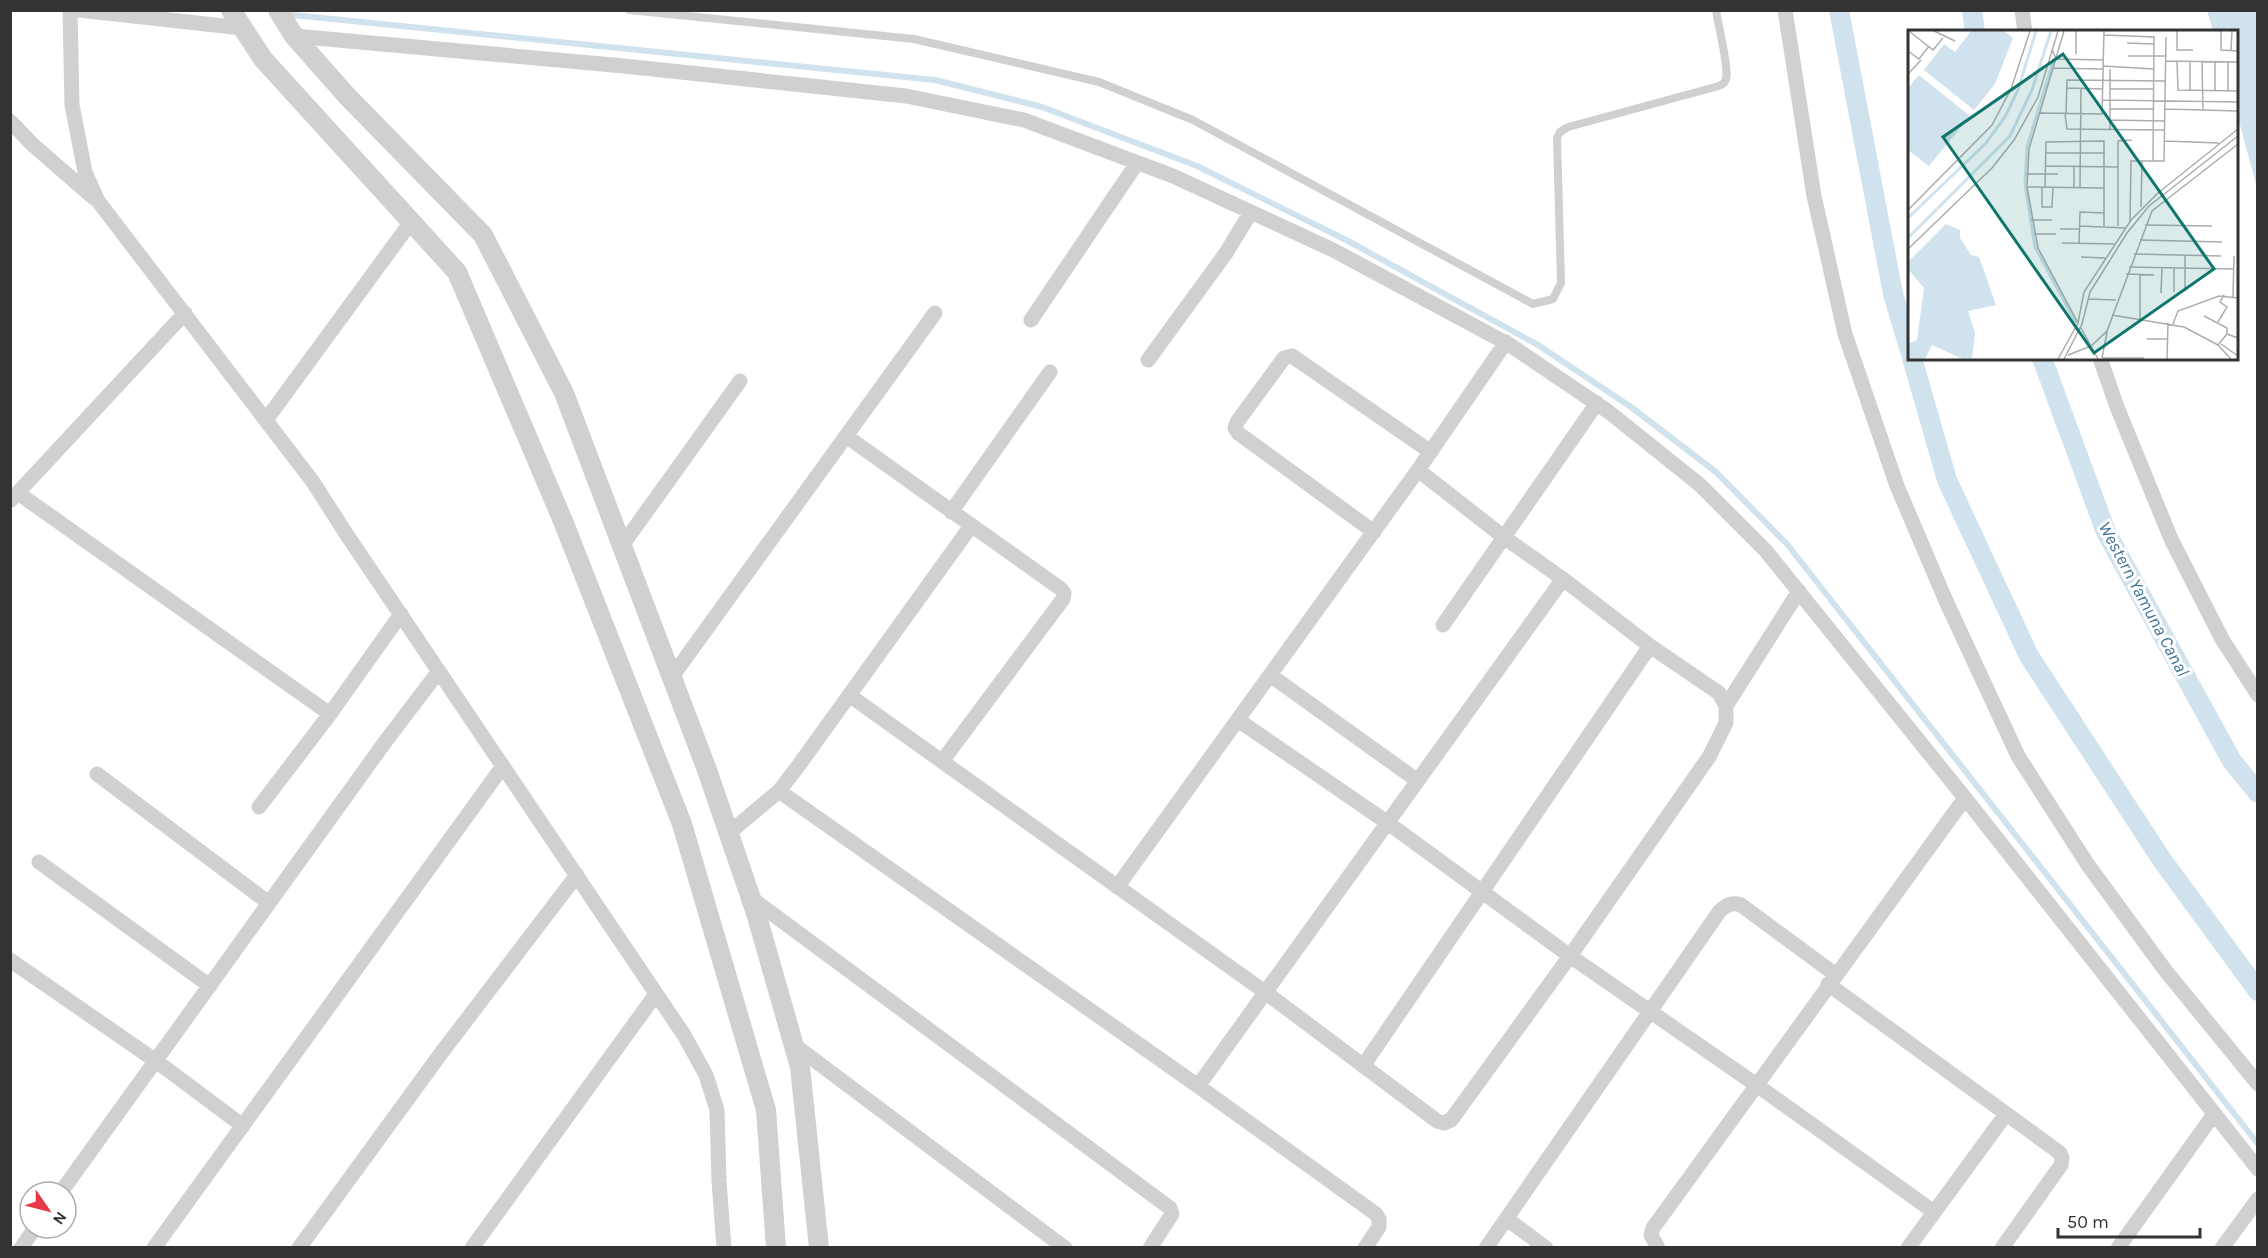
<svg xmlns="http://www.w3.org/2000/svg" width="2268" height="1258" font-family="Karla,sans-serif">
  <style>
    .water { fill: #cfe2ee }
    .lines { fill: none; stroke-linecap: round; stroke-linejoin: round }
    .stream { stroke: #cfe2ee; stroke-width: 6 }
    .canal { stroke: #cfe2ee; stroke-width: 20 }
    .service { stroke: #d0d0d0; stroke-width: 8 }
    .minor { stroke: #d0d0d0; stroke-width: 15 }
    .tertiary { stroke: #d0d0d0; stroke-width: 20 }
    .labels { text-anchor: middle; stroke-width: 6; stroke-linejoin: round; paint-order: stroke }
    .water-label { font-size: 18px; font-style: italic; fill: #3f7597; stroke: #fff }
    .inset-river { fill: none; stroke: #cfe2ee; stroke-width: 3 }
    .inset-road { fill: none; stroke: #adadad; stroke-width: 1.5 }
    .view { fill: #0f766e; fill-opacity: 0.15; stroke: #0f766e; stroke-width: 3 }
    .inset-edge { fill: none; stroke: #333; stroke-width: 3 }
  </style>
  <rect width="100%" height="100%" fill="#fff"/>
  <path class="water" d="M2207,11h50v177l-20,-74 -1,-82 -23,-1z"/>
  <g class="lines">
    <path class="stream" d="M293,15l642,65 107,27 155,59 151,75 190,104 93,62 85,65 71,72 471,600"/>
    <path class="canal" d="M1839,10l54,284 17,57
      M1972,10l3,22
      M1912,358l35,122 82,176 133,204 96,131
      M2042,358l64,174 126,229 26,32"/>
    <path class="service" d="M629,10l285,29 185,43 94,38 340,184 20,-5 8,-16 -4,-145 3,-6 8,-5 151,-41c4,-2 6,-3 7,-7 3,-12 -8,-54 -10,-69"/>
    <path class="minor" d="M70,10l2,95 13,67 13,29 215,281 32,50 339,503 22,40 11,35 2,71 5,67
      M79,10l163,18
      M1785,10l29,186 31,138 52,152 49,115 72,155 70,109 77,105 93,114
      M2022,10l3,22
      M294,36l330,30 282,30 118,24 149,56 78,36 82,38 177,95 99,67 91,73 66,66 199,247 293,371
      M10,121l22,23 62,54
      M1031,320l106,-157
      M2100,358l17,49 54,132 51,100 36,56
      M1148,360l78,-107 25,-41
      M266,420l145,-198
      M846,436l215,153 3,4 -1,6 -120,161
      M18,493l312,221
      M11,500l174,-187
      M951,512l99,-140
      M1374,532l-136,-99 -3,-5 2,-6 47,-64 8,-2 139,96
      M621,547l119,-166
      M1443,625l154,-222
      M1270,675l148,106
      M671,678l264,-365
      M849,695l416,297 172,129 7,2 7,-3 119,-164 139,-199 17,-34v-17l-7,-13 -69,-47 -87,-67 -58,-41 -87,-68
      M1726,706l73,-115
      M1238,720l150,103 182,133 188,130 176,126
      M97,774l172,129
      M779,791l419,295 178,128 3,5v8l-14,21
      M259,807l71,-93 71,-100
      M729,833l50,-42 20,-26 172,-239
      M39,862l171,124
      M1117,887l301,-417 88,-128
      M751,898l419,310 2,6 -22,34
      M10,960l146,101 87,65
      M1828,984l232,169 2,5 -1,7 -59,83
      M793,1044l272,204
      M1363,1066l287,-420
      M1198,1086l365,-507
      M61,1192l324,-450 54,-71
      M1507,1219l39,29
      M21,1248l14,-20
      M154,1248l349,-482
      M299,1248l143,-196 135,-177
      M472,1248l184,-254
      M1486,1248l233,-336c7,-7 12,-10 22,-7l95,70
      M1658,1248l-7,-13 2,-7 312,-430
      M1908,1248l98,-134
      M2118,1248l96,-134
      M2222,1248l36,-49"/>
    <path class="tertiary" d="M231,10l32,49 194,213 106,249 119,303 84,286 10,138
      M278,10l16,26 53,60 136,139 81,158 143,377 49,143 44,154 19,181"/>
  </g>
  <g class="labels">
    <g class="water-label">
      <text transform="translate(2144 599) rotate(62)" y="6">Western Yamuna Canal</text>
    </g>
  </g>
  <g transform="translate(1908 30)">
    <rect width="330" height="330" fill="#fff"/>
    <path d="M63,1h33l9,7 -18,46 -21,26 -50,-40 20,-26 11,8zM11,45l51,41 -41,50 -21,-16v-62zM38,194l14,6v8l11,17 8,2 17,48 -28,6 7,22 -3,25 -9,1 -31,-14 -7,14h-17v-15l9,-4 7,-52 -16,-19v-7z" fill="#cfe2ee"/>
    <path class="inset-river" d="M146,28l-27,89 -2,37 10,63 41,76M0,188l78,-75 19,-26 13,-27 18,-59M0,208l102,-102 22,-46 19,-59"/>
    <path class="inset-road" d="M1,1l24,19 10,-12M26,1l21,10M156,1l-35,118 -2,38 11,61 40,75M168,1v23M269,1v19h16M313,1v19l17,1M196,5l50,2 -1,124M219,13l27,1M144,19l4,10 47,1M323,20l1,-19M0,21l11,8 10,-13M220,26h37M257,31l73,1M269,31l1,29 60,1M294,31l1,49M195,36l51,3M145,38l50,1M0,44l13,-14M159,58l36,1M202,59h44M282,60v-28M307,60v-28M320,61v-29M195,70l135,2M202,79h43M257,79l73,2M131,83l63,1 2,-83M157,84l2,15 97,1M158,84l1,-34 98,1M202,90l54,1M202,99v-60M256,111l55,2M138,123h59M137,136l73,1M118,144h32M119,157l77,1M134,157v20h10l1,-20M137,157l1,-45 58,-1v85M166,157v-21M172,157l1,-99M233,177l1,-46M0,180l84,-85 19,-36 19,-58M123,190h21M222,191l1,-60h33l2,-124M237,195l67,1M172,196l45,2M210,196v-85l14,-1M152,199h19M126,204h22M232,210l82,2M154,213l52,1M171,214l1,-32 24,1M0,219l84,-81 22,-28 24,-43 20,-66M226,224l87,2M173,227l24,1M221,237l105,2M218,244l28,1M277,261v-36M266,262v-24M253,263l1,-26M325,267l1,-41M180,269l28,1M204,285l72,12 34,18 9,-11 11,4M296,286l23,12v6M232,289v-45M310,292l9,-15 -7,-5 4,-7M265,294l5,-13 41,-15 19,2M173,298l17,31M239,309h20M313,314l17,12M310,315l13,14M160,325l23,-9 16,-15 45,-120 86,-67M194,328h42M194,328l5,-26M150,329l20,-36 6,-31 47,-72 27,-27 80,-64M156,329l18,-35 8,-32 37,-59 22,-27 89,-70M259,329l1,-36"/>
    <path class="view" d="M155,24l151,215 -120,84 -151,-216z"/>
    <rect width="330" height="330" class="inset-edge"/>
  </g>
  <rect width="2268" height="1258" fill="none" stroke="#333333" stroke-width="24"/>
  <g transform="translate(48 1210) rotate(125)"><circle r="28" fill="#ffffff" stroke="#adadad" stroke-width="1.5"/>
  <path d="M0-4.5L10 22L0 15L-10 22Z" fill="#e63946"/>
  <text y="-9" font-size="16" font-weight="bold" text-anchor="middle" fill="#333333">N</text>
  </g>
  <path d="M2058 1228v9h142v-9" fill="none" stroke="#333333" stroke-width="3"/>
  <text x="2067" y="1228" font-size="18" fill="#333333" stroke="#ffffff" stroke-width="4.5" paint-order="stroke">50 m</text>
</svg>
